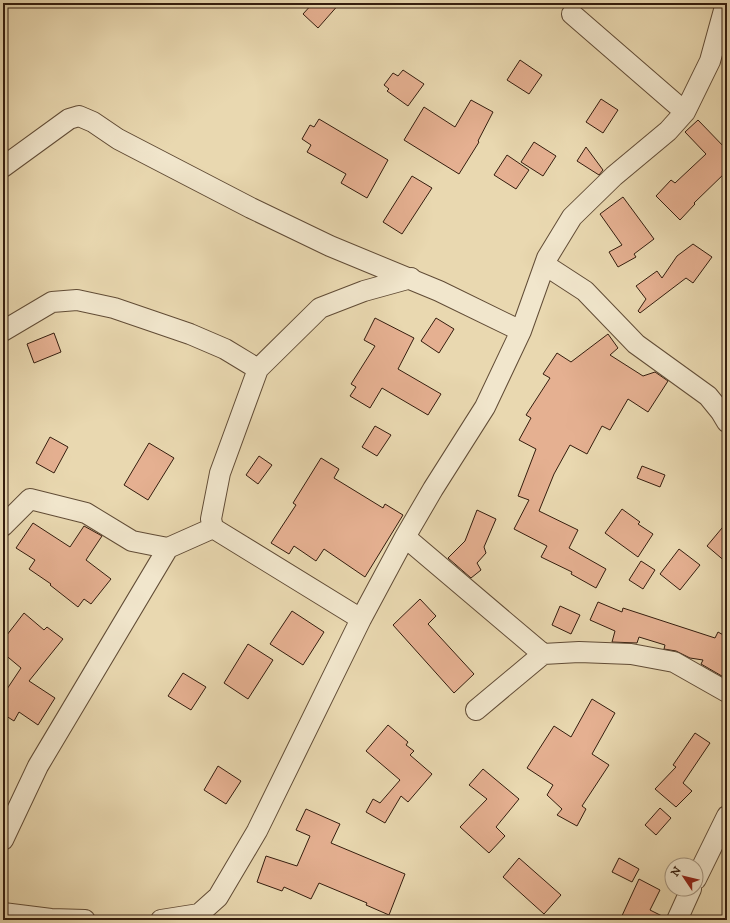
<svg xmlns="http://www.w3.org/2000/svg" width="730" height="923" font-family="'IM FELL DW Pica',serif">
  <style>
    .building { fill: #e5b091; stroke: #341d0e }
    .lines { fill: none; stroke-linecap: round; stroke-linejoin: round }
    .minor-casing { stroke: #614c36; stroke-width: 22 }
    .minor { stroke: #f1e6cc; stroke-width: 20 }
  </style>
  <rect width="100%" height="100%" fill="#e9d8b0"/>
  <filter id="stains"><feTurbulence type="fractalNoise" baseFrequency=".005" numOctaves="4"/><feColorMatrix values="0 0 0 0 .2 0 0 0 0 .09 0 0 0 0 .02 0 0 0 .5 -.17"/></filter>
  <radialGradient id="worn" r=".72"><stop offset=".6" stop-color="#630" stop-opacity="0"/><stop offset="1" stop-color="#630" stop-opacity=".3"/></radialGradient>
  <path class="building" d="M313,3h27l-22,25 -15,-14z
    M520,60l22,15 -13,19 -22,-14z
    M403,70l21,14 -16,22 -21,-15 2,-2 -5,-4 9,-12 5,3z
    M601,99l17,11 -15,23 -17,-11z
    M471,100l22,12 -15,29 1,1 -20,32 -55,-34 20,-33 31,20z
    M319,119l69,41 -21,38 -26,-15 5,-9 -39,-22 4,-7 -9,-6 8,-14 4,2z
    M698,120l29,30v21l-33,32 1,1 -15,16 -24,-24 15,-16 4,3 31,-29 -21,-22z
    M534,142l22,14 -13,20 -22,-14z
    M586,147l17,23 -4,5 -22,-14z
    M507,155l22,15 -13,19 -22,-14z
    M412,176l20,12 -30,46 -19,-12z
    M623,197l31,42 -20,15 2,3 -18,10 -9,-15 13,-7 -22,-31z
    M693,244l19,13 -19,26 -7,-5 -46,35 -2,-2 8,-12 -10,-13 21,-15 5,7 15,-22z
    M375,318l39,20 -16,31 43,25 -13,21 -46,-27 -12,20 -20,-12 6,-9 -5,-3 24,-38 -11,-6z
    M436,318l18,11 -15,24 -18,-12z
    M54,333l7,19 -27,11 -7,-19z
    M608,334l10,14 -8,7 33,21 12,-4 13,9 -20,31 -20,-13 -18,31 -8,-4 -15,28 -17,-9 -16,29 -15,37 39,19 -9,18 37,21 -10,19 -25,-14 1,-2 -31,-15 6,-11 -33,-17 15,-29 -11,-4 18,-47 -17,-9 12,-22 -5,-3 24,-37 -7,-4 14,-21 14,9z
    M375,426l16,9 -14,21 -15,-9z
    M50,437l18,10 -14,26 -18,-10z
    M149,443l25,15 -26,42 -24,-15z
    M259,456l13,9 -14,19 -12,-9z
    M321,458l18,11 -5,9 49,30 2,-4 18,11 -38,62 -41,-28 -8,12 -22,-15 -5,8 -18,-11 25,-38 -3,-2z
    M642,466l23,9 -5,12 -23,-9z
    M622,509l18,13 -2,2 15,10 -15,23 -33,-24z
    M477,510l19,9 -12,28 2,6 -9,10 4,7 -10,8 -23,-20 17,-17z
    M727,522v41l-20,-17z
    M33,523l37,24 14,-21 18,10 -16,24 25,19 -20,25 -7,-5 -6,8 -28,-22 1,-1 -22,-15 6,-9 -19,-12z
    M679,549l21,16 -20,25 -20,-16z
    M641,561l14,9 -12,19 -14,-9z
    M420,599l16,17 -8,8 46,50 -20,19 -61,-68z
    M598,602l24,10 1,-4 92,30 3,-6 9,5v42l-26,-15 2,-4 -13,-2 -14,-7 -12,-2 1,-4 -26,-8 -2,6 -25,-1 3,-11 -25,-11z
    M560,606l20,9 -9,19 -19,-9z
    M292,611l32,21 -21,33 -33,-21z
    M24,613l20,17 3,-3 16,12 -34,42 26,17 -17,27 -19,-13 -5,9 -11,-7v-19l18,-27 -18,-15v-13z
    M248,644l25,16 -25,39 -24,-16z
    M183,673l23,14 -15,23 -23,-14z
    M592,699l23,14 -23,41 17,11 -27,41 4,3 -9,17 -20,-11 5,-6 -15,-14 6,-10 -26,-17 27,-42 17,11z
    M388,725l20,17 -2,3 8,6 -4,4 22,19 -24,28 -7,-6 -16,27 -19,-11 7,-13 7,4 20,-23 -34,-29z
    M695,733l15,10 -27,40 9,8 -16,16 -21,-18 21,-22 -3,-2z
    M218,766l23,15 -15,23 -22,-14z
    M483,769l36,30 -23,28 9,9 -16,17 -29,-26 27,-28 -18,-14z
    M660,808l11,10 -15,17 -11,-10z
    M306,809l34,15 -9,19 74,31 -16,41 -23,-10 1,-2 -48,-20 -8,16 -27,-12 -2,4 -25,-9 9,-26 31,10 13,-30 -14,-6z
    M519,858l42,37 -17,19 -41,-37z
    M619,858l20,11 -7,13 -20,-10z
    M639,879l21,11 -10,20 16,8v2h-46z"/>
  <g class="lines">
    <g class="minor-casing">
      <path id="minor" d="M572,14l113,98
        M3,167l66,-48 10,-3 14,6 25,17 133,69 79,38 109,45 82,40
        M545,265l40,26 51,53 72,52 13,16 6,10
        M3,331l49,-29 25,-2 37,8 76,26 35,15 33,20
        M3,526l27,-27 56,14 46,28 20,4 16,3 45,-20
        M405,537l138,117
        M361,619l-148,-91 -2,-9 9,-46 38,-104 62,-61 44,-17 47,-13
        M476,710l67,-56 36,-2 52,2 43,8 53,30
        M3,840l35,-74 130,-218
        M696,879l31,-63
        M3,913l48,6 34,1
        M161,920l38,-6 19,-17 39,-66 104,-212 44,-82 28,-48 52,-82 36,-76 26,-73 25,-41 42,-41 54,-45 17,-19 25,-51 16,-58
        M677,920l14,-31"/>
    </g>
    <use href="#minor" class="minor"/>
  </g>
  <rect width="730" height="923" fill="none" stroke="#e9d8b0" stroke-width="16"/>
  <rect x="4" y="4" width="722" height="915" fill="none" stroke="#341d0e" stroke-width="2"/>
  <rect x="8" y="8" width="714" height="907" fill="none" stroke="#341d0e"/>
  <g transform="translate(684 877) rotate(305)"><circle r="19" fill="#f1e6cc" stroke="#a59680"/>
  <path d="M0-3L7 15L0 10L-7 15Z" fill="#8f2418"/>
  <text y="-6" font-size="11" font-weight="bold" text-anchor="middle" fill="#341d0e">N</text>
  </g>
  <rect width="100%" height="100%" filter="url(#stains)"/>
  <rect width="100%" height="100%" fill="url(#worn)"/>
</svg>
